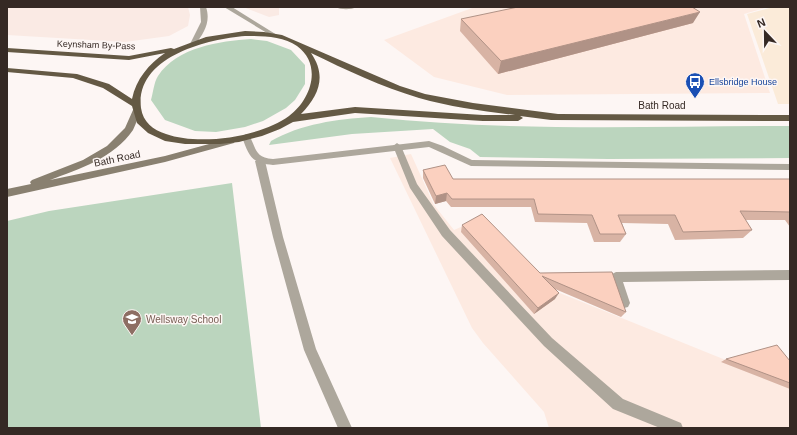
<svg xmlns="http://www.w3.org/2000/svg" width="797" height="435" font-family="Arial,sans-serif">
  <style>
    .built { fill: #faeae4 }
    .industrial { fill: #fdeae1 }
    .education { fill: #fbebd9 }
    .green { fill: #bbd5be }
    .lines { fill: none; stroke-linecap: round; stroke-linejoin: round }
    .service { fill: #ada79c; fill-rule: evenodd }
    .minor { fill: #ada79c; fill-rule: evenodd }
    .secondary { fill: #898070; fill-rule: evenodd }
    .trunk { fill: #645944; fill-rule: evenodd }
    .wall { fill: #d8b3a4 }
    .shaded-wall { fill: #b09286 }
    .building { fill: #fbd0bf; stroke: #b09286 }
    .labels { text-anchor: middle; stroke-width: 3; stroke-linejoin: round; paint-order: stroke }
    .far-street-label { font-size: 9px; fill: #352924; stroke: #fdf6f4 }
    .far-transit-label { font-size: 9px; fill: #164399; stroke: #fdf6f4; text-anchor: start }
    .street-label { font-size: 10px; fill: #352924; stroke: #fdf6f4 }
    .education-label { font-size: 10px; fill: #785e54; stroke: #fdf6f4; text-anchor: start }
  </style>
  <rect width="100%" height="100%" fill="#fdf6f4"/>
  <path class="built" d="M7,7h181l2,8 -2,11 -19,10 -44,6 -118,-7z
    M243,7h36v8l-10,2z"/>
  <path class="industrial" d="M475,7h293l-24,7 26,79 -263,2 -73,-18 -50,-37z
    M411,154l23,51 20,25 25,-11 66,68 245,99v42h-241l-5,-16 -61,-69 -11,-15 -82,-170z"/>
  <path class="education" d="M773,7h17v97h-12l-31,-90z"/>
  <path class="green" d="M251,39l16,2 24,9 14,15v19l-10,16 -9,8 -23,13 -18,6 -29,5 -21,-1 -30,-11 -14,-20c2,-7 3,-18 7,-24 19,-29 62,-35 93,-37z
    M371,117c139,15 280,9 419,9v32l-182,1 -128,-2 -10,-8 -20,-7 -17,-13 -81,5 -83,11 2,-4c30,-17 66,-22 100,-24z
    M232,183l29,245h-254v-207l42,-10z"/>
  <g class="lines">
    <path class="service" d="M336,7h20c-4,3 -16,3 -20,0z
      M397,143l4,3 16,38 33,46 102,108 71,61 58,24 2,5h-23l-47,-19 -69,-63 -102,-110 -32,-48 -17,-42z
      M260,158l5,3 18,76 33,112 36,79h-14l-34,-78 -31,-113 -18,-76z
      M790,270v10l-167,2 7,21 -2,4 -4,1 -4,-1 -2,-4 -8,-26 2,-3 4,-2z"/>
    <path class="minor" d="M200,7h6c5,15 -2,26 -11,38l-2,1 -3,-2 11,-22z
      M224,7h8l45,28 -5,1z
      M246,134l3,1c8,14 5,22 24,24l156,-18 14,5 29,14 318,4v6l-319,-4 -42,-19 -156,18c-22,-2 -24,-9 -31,-28z"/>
    <path class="secondary" d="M137,107l4,3c-3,7 -5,14 -8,20 -19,28 -54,39 -83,50l115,-24 66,-18 4,3 -1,2 -69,19 -158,35v-8l24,-5 -1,-2 2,-2 51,-20 24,-14 18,-18 8,-18z"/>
    <path class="trunk" d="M245,31l19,1 18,3 118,51 25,8 48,9 85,11 232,1v6l-239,-1 -31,-4 3,2 -5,3h-35l-128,-8 -62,9 -13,7 -18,7 -23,6 -19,2h-35l-20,-3 -17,-8 -11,-10 -5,-17 -29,-18 -30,-10 -66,-6v-4l70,6 32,10 23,15c4,-20 17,-35 33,-46l-36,7 -122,-8v-4l122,8 42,-8 3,1 32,-12zM245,36c16,0 38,0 52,10 26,19 14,54 -8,70 -29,21 -89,30 -123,18 -13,-4 -23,-12 -25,-26 -6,-51 66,-69 104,-72zM311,53c35,17 71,34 108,45 31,9 64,13 96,17h-32l-128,-8 -54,7c18,-18 26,-38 10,-61z"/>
  </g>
  <path class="wall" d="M461,19l232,4 -195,51 -38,-43z
    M423,170l30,9h337v48l-5,-7h-40l7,10 -9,8 -68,2 -7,-16 -46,-1 4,11 -6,8h-26l-7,-19 -52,-1 -4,-15h-80l-5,-6 -11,3 -12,-26z
    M462,225l78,48 86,39 -5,5 -66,-28v10l-21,15 -73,-82z
    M726,359l64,2v28l-69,-27z"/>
  <path class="shaded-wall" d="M700,12l-7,11 -195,51 3,-13z
    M447,193l-1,8 -11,3 1,-8z
    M559,293l-4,6 -21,15 4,-6z"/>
  <path class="building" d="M518,7h174l8,5 -199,49 -40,-42z
    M445,165l8,14h337v33l-50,-1 12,19 -69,2 -8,-17h-57l8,19h-26l-8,-19 -54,-1 -4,-15h-82l-5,-6 -11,3 -13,-26z
    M482,214l58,59 72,-1 14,40 -84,-36 17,17 -21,15 -76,-83z
    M777,345l13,16v22l-64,-24z"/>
  <defs>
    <g id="bus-pin" transform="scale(1)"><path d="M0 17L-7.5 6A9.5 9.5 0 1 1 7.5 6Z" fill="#1a4fb4" stroke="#fdf6f4"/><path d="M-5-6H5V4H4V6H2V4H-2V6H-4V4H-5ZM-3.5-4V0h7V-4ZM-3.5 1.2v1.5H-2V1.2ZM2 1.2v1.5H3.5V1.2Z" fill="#fff"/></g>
    <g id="school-pin" transform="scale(1)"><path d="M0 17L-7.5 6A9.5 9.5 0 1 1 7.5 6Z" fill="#8d6e63" stroke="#fdf6f4"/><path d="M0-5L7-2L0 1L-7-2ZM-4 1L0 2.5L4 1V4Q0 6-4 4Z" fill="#fff"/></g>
  </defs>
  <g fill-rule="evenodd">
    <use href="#bus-pin" x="695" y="82"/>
    <use href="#school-pin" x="132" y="319"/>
  </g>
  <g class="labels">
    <g class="far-street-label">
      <text transform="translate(96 45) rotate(2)" y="3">Keynsham By-Pass</text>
    </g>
    <g class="far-transit-label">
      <text x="709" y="85">Ellsbridge House</text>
    </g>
    <g class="street-label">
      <text x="662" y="109">Bath Road</text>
      <text transform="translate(117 158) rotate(-12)" y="4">Bath Road</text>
    </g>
    <g class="education-label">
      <text x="146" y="323">Wellsway School</text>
    </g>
  </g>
  <rect width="797" height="435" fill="none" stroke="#352924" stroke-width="16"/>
  <g transform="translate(765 32) rotate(338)" stroke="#fdf6f4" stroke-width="3" paint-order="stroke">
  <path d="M0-3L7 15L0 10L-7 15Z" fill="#352924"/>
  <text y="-6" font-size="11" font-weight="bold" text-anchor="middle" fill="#352924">N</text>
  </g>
</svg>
